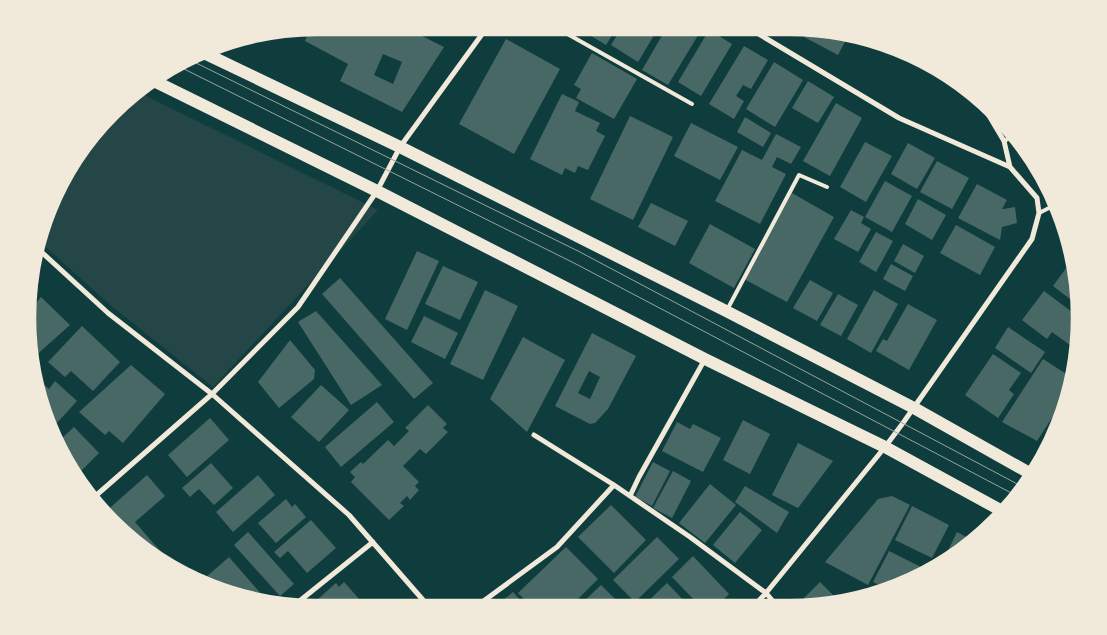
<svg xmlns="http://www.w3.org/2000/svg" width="1107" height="635" font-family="Arial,sans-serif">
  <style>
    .green { fill: #244646 }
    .building { fill: #486865; fill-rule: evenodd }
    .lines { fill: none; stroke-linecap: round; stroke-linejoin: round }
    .service { stroke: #f1e9da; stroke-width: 4 }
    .minor { stroke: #f1e9da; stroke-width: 5 }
    .primary { stroke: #f1e9da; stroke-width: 12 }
    .tram { stroke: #97a49c; stroke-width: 1 }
    .rim { fill: none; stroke: #f1e9da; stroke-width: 2.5 }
  </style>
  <rect width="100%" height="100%" fill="#0f3d3e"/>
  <path class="green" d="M136,91l242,119 -165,177 -104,-83 -72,-65 38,-84z"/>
  <path class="building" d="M317,26h85l42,21 -42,65 -62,-31 8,-17 -43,-23 6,-14zM383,54l19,8 -9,22 -19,-9z
    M579,27h38l-11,18 -28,-17z
    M622,27h37l-21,35 -27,-17z
    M667,27h36l-35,58 -26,-15z
    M809,27l40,7 -11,21 -34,-18z
    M709,30l23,14 -31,52 -23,-14z
    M262,35l-3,7 -10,-4z
    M506,39l54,30 -46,85 -55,-30z
    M744,46l24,14 -17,29 -8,-4 -7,11 8,5 -10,18 -25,-15z
    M592,53l45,26 -23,40 -38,-21 5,-9 -7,-4z
    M774,62l29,18 -28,47 -29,-18z
    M808,81l26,16 -16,26 -26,-15z
    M562,94l17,8 -4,9 25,12 -4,8 9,5 -17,34 -10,-4 -3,7 -10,-5 -3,7 -32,-16z
    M836,103l26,15 -32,58 -27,-15z
    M630,116l43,21 -40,83 -43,-21z
    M745,117l26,16 -8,14 -26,-15z
    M691,123l47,24 -18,33 -46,-24z
    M776,134l25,13 -10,17 -14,-7 -5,10 14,7 -26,50 -45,-23 27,-51 20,10z
    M865,142l27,14 -26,46 -26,-15z
    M908,143l27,15 -18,31 -26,-15z
    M937,161l32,17 -17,31 -32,-17z
    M885,181l27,15 -20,36 -27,-15z
    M977,184l30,16 -5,9h1l12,-2 2,16 -15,4 -2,13 -42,-22z
    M792,193l42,24 -47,85 -43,-23z
    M918,199l28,16 -14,25 -27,-16z
    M651,203l37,18 -13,25 -37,-19z
    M851,210l13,7 -3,6 10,6 -13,23 -24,-13z
    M710,224l45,25 -21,39 -45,-25z
    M956,225l39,22 -15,28 -40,-22z
    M876,232l17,9 -17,31 -17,-10z
    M903,244l21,12 -9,17 -21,-12z
    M417,251l22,10 -32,69 -22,-11z
    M1072,260l3,43 -22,-17z
    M891,264l22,12 -8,15 -22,-12z
    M443,266l35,16 -18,38 -35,-16z
    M340,278l93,105 -19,16 -92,-105z
    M810,280l23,13 -16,28 -24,-13z
    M485,290l33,16 -35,74 -33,-16z
    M874,290l24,14 -27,49 -24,-14z
    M1044,291l32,24 2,36 -26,-19 -5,7 -25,-19z
    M838,294l20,11 -17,31 -21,-11z
    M41,297l29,28 -38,34 -5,-23 3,-26z
    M908,304l29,16 -28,50 -33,-19 7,-12 4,2z
    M316,311l66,74 -31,20 -53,-83z
    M424,316l34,17 -13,26 -34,-17z
    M82,326l38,36 -27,29 -22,-20 -6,6 -17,-15z
    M1008,327l37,25 -14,21 -36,-25z
    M592,333l44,23 -28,53 -13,14 -5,1 -35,-18zM589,371l11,6 -10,22 -12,-6z
    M523,337l42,23 -38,72 -37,-33z
    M290,340l25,30 -1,9 -35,29 -21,-26z
    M993,354l28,19 -12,17 5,4 -16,24 -33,-23z
    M1043,359l28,18 -8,24 -26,40 -35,-19z
    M131,365l34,29 -42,49 -14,-12 -4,4 -26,-23z
    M36,378l13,11 6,-8 22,20 -22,24 -10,-9z
    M321,385l28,25 -30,32 -28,-25z
    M377,402l17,20 -53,45 -16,-20z
    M428,405l19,19 -4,4 5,4 -22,22 -6,-5 -17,17 16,16 -4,4 4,4 -9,10 -3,-4 -7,7 4,3 -15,14 -38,-38 4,-5 -5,-5 11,-10 2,2 25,-24 6,6 15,-15 -4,-3z
    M210,418l19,22 -42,37 -19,-22z
    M743,420l27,14 -20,40 -27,-14z
    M677,422l13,7 3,-5 28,14 -18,34 -41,-21z
    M74,427l25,26 -20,20 -8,-9 -14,-21z
    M1053,427h1l-6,16 -4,-2z
    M798,443l35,18 -35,47 -26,-13z
    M653,462l17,9 -18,35 -17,-9z
    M211,463l22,25 -19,17 -15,-16 -9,8 -8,-9z
    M673,471l18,10 -19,37 -19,-10z
    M147,475l18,21 -30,26 39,45 -3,2 -68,-55z
    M258,475l17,20 -42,37 -17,-20z
    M710,484l26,21 -31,38 -26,-20z
    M745,486l44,26 -12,21 -42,-31z
    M892,496l18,9 -42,80 -43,-23 53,-63z
    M286,499l6,8 3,-3 11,13 -30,26 -18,-20z
    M611,505l35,35 -32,33 -36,-36z
    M912,506l37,19 -17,33 -37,-18z
    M740,512l22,18 -27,33 -22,-18z
    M311,520l25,28 -29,25 -19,-22 -8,7 -6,-6z
    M248,532l46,52 -14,12 -46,-51z
    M957,532l17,9 -23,19 -10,5z
    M657,537l22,22 -44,43 -22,-22z
    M566,547l32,32 -28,28h-38l-14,-14z
    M889,551l38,19v2l-37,18 -17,-8z
    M693,556l36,38 -13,13h-15l-29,-30z
    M229,557l40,46 -27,-4 -29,-12 -8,-9z
    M193,571l11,12 -17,-7z
    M344,582l16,18 -9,8h-2l-7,-8 -8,8h-26l28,-25 3,4z
    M820,582l21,21 -14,3h-17l-7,-7z
    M667,583l23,24h-48z
    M601,585l22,22h-45z
    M513,592l9,10 -7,5h-20z"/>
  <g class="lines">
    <path class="service" d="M555,27l137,77
      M1004,141l11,-6
      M1039,213l14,-7
      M727,310l72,-135 28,12"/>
    <path class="minor" d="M747,27l152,91 111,49 27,31 2,15 -7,26 -129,184 -18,24 -119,146 -13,14
      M985,109l19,32 6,26
      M36,247l72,66 104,81 137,121 81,93
      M534,435l80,50 16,11 60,41 76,56 11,13
      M630,496l9,-19 66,-118
      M92,499l120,-105 86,-87 79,-116 23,-44 88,-121
      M292,607l81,-65
      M474,608l83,-61 57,-62"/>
    <path class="primary" d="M204,53l196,94 326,164 188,97 119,67
      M152,80l225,111 328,168 180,88 119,65"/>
    <path class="tram" d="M190,60l388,191 445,236
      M178,66l396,197 443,233"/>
  </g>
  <path d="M0 0H1107V635H0ZM317 35H790A282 282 0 0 1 1072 317V318A282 282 0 0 1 790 600H317A282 282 0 0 1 35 318V317A282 282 0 0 1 317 35Z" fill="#f1e9da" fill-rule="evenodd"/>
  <path class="rim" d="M317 35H790A282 282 0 0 1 1072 317V318A282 282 0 0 1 790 600H317A282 282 0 0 1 35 318V317A282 282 0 0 1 317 35Z"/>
</svg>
